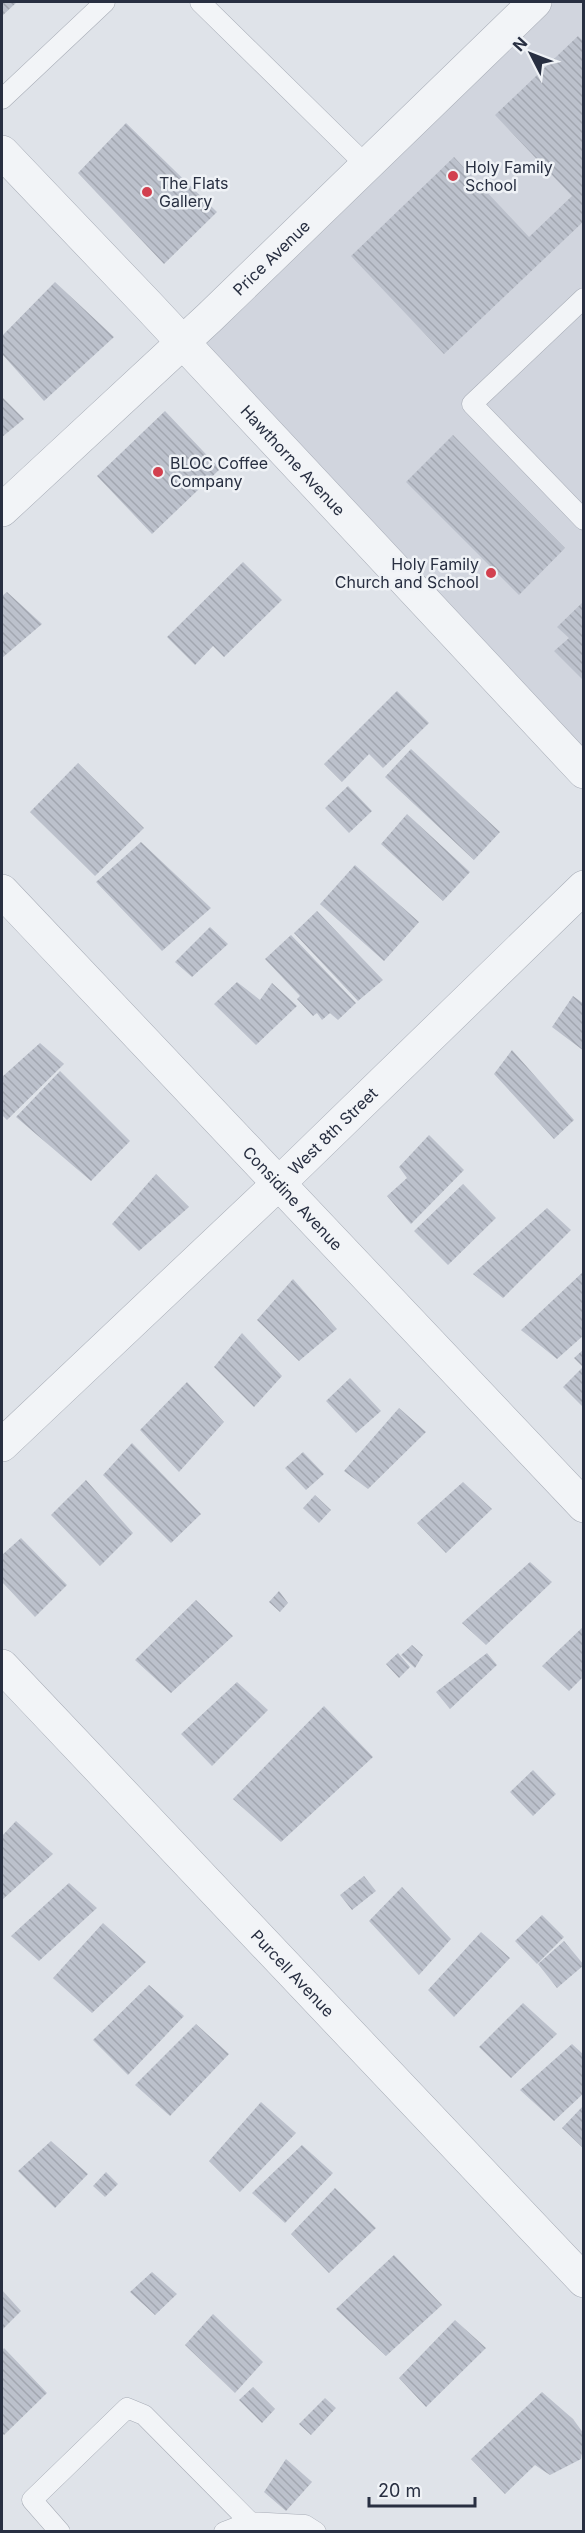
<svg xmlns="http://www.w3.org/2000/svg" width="585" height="2533" font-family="Inter,sans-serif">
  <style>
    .built { fill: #d1d5de }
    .building { fill: url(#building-back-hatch) }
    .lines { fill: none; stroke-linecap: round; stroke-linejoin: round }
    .service-casing { stroke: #a8adb7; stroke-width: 21 }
    .minor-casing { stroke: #a8adb7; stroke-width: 34 }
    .service { stroke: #f2f4f7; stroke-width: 20 }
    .minor { stroke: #f2f4f7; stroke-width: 33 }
    .poi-dot { fill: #d2404f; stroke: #eff2f6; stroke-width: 2 }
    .labels { text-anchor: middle; stroke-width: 5; stroke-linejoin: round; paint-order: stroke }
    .poi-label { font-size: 16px; fill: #282f41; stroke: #eff2f6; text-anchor: start }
    .street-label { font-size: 16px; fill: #282f41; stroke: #eff2f6 }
  </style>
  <defs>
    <pattern id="building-back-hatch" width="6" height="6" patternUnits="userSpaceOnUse" patternTransform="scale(1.5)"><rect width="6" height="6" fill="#bcc1cc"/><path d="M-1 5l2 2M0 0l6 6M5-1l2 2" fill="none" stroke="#a2a6b0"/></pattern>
  </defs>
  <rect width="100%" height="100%" fill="#dfe3e9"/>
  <path class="built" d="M535,2h48v770l-400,-429z"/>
  <path class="building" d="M2,2h15l-15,14z
    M578,36l6,6v179l-140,133 -93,-98 103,-99 75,80 43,-41 -77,-81z
    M126,123l91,89 -53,52 -86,-91z
    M55,282l59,55 -70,64 -42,-47v-18z
    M2,397l22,22 -22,18z
    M165,411l55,58 -68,65 -55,-58z
    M453,435l112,113 -46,47 -113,-113z
    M243,562l39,38 -58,57 -11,-11 -18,19 -28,-28z
    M7,592l35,32 -40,34v-62z
    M584,601v80l-30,-30 15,-13 -12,-11z
    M397,691l32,32 -46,45 -14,-14 -27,28 -18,-18z
    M411,749l89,83 -26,28 -89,-83z
    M78,763l66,65 -49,48 -65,-64z
    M348,786l24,25 -23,22 -24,-25z
    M407,814l63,58 -27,29 -62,-57z
    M141,842l70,66 -49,43 -66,-69z
    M355,865l64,57 -35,39 -64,-57z
    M317,911l66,69 -25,21 -64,-68z
    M210,927l18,17 -36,33 -17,-15z
    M291,935l65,68 -18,17 -8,-7 -8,7 -5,-7 -4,3 -16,-17 3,-3 -35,-37z
    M237,982l23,18 12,-17 25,23 -41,39 -42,-41z
    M573,996l11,8v47l-32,-24z
    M40,1043l24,21 -57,56 -5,-5v-38z
    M512,1050l62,70 -20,19 -60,-65z
    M60,1071l70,70 -39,40 -75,-64z
    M429,1135l35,35 -53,54 -24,-28 20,-18 -8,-11z
    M156,1174l33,33 -50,44 -27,-27z
    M463,1184l33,34 -48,47 -34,-34z
    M547,1208l24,22 -68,68 -30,-24z
    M584,1271v64l-27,24 -36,-29z
    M293,1279l44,50 -38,32 -42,-41z
    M242,1333l40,43 -28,31 -40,-40z
    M584,1349v59l-21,-21 20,-20 -9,-9z
    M350,1378l31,33 -25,22 -30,-32z
    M187,1382l37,40 -45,50 -39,-42z
    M399,1408l27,24 -58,57 -24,-18z
    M132,1443l69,71 -30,29 -68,-68z
    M303,1452l21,22 -18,16 -21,-22z
    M86,1480l47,53 -33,33 -49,-51z
    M463,1482l29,27 -46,44 -29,-30z
    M315,1495l16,15 -12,13 -16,-15z
    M21,1538l46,47 -32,32 -33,-35v-27z
    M530,1562l22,20 -66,63 -24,-22z
    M279,1591l9,12 -8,9 -11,-10z
    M196,1600l37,36 -62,57 -36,-33z
    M584,1626v50l-15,15 -27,-25z
    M412,1645l11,10 -8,13 -14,-13z
    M398,1653l12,14 -11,11 -13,-14z
    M487,1653l10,12 -47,44 -14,-17z
    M237,1682l31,28 -56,56 -31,-32z
    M324,1706l49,51 -92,85 -48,-43z
    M533,1770l23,24 -23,22 -23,-24z
    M16,1821l37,33 -51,46v-64z
    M364,1876l12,15 -24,19 -12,-15z
    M69,1883l28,25 -58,53 -28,-25z
    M402,1887l49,52 -32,36 -50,-54z
    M542,1915l22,22 -27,27 -22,-23z
    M103,1923l43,39 -54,51 -39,-35z
    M481,1932l29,26 -56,59 -26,-27z
    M564,1941l20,24 -27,23 -19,-24z
    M149,1985l35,31 -56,59 -35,-35z
    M523,2003l34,31 -46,44 -32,-31z
    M196,2024l33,30 -59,62 -35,-31z
    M572,2044l12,11v38l-30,28 -34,-31z
    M261,2102l35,31 -56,59 -31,-31z
    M584,2105v44l-22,-21z
    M51,2141l37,33 -33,34 -37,-37z
    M302,2145l31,28 -48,50 -33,-30z
    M106,2172l12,12 -13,13 -12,-11z
    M335,2188l41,40 -47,45 -38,-39z
    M394,2255l48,50 -56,51 -50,-47z
    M152,2272l25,22 -22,21 -25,-23z
    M2,2290l19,21 -19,19z
    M213,2314l50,48 -28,31 -50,-48z
    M455,2320l31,28 -60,59 -27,-29z
    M4,2348l43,45 -43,42 -2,-2v-82z
    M253,2387l22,22 -13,14 -23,-23z
    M542,2392l31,27 11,15 -3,25 -31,16 -15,-10 -30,29 -34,-35z
    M325,2398l11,10 -25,27 -12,-11z
    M286,2459l26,23 -26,29 -22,-19z"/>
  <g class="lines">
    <g class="service-casing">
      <path id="service" d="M200,2l166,163
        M2,99l103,-97
        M584,298l-112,106 112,116
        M60,2532l-28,-32 95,-92 17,7 106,107
        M224,2532l26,-10 55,3 11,7"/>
    </g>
    <g class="minor-casing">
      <g id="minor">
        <path id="s1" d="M2,152l145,152 437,468"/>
        <path id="s2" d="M2,510l208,-193 325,-315"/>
        <path id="s3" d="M2,891l582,615"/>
        <path id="s4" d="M2,1445l275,-260 307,-298"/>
        <path id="s5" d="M2,1666l582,615"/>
      </g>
    </g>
    <use href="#service" class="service"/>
    <use href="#minor" class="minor"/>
  </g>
  <g class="poi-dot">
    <circle cx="453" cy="176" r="6"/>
    <circle cx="147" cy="192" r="6"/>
    <circle cx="158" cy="472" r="6"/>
    <circle cx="491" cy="573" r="6"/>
  </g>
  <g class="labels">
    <g class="poi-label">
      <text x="465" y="173">Holy Family<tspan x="465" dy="18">School</tspan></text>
      <text x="159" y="189">The Flats<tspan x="159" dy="18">Gallery</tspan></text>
      <text x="170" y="469">BLOC Coffee<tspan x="170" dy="18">Company</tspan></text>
      <text x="479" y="570" text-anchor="end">Holy Family<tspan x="479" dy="18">Church and School</tspan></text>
    </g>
    <g class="street-label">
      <text dy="6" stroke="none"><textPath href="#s2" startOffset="369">Price Avenue</textPath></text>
      <text dy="6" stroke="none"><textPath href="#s1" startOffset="424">Hawthorne Avenue</textPath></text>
      <text dy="6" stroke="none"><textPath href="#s4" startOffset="456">West 8th Street</textPath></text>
      <text dy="6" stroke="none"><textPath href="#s3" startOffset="423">Considine Avenue</textPath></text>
      <text dy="6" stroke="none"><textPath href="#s5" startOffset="423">Purcell Avenue</textPath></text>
    </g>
  </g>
  <rect width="585" height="2533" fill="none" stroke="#282f41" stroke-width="6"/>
  <g transform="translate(531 54) rotate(312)" stroke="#eff2f6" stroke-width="4.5" paint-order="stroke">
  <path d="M0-4.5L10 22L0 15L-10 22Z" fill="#282f41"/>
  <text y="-9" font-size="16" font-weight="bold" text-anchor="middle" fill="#282f41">N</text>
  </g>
  <path d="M369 2497v9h106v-9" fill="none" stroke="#282f41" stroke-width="3"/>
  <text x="378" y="2497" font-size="18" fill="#282f41" stroke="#eff2f6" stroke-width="4.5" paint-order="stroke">20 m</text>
</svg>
